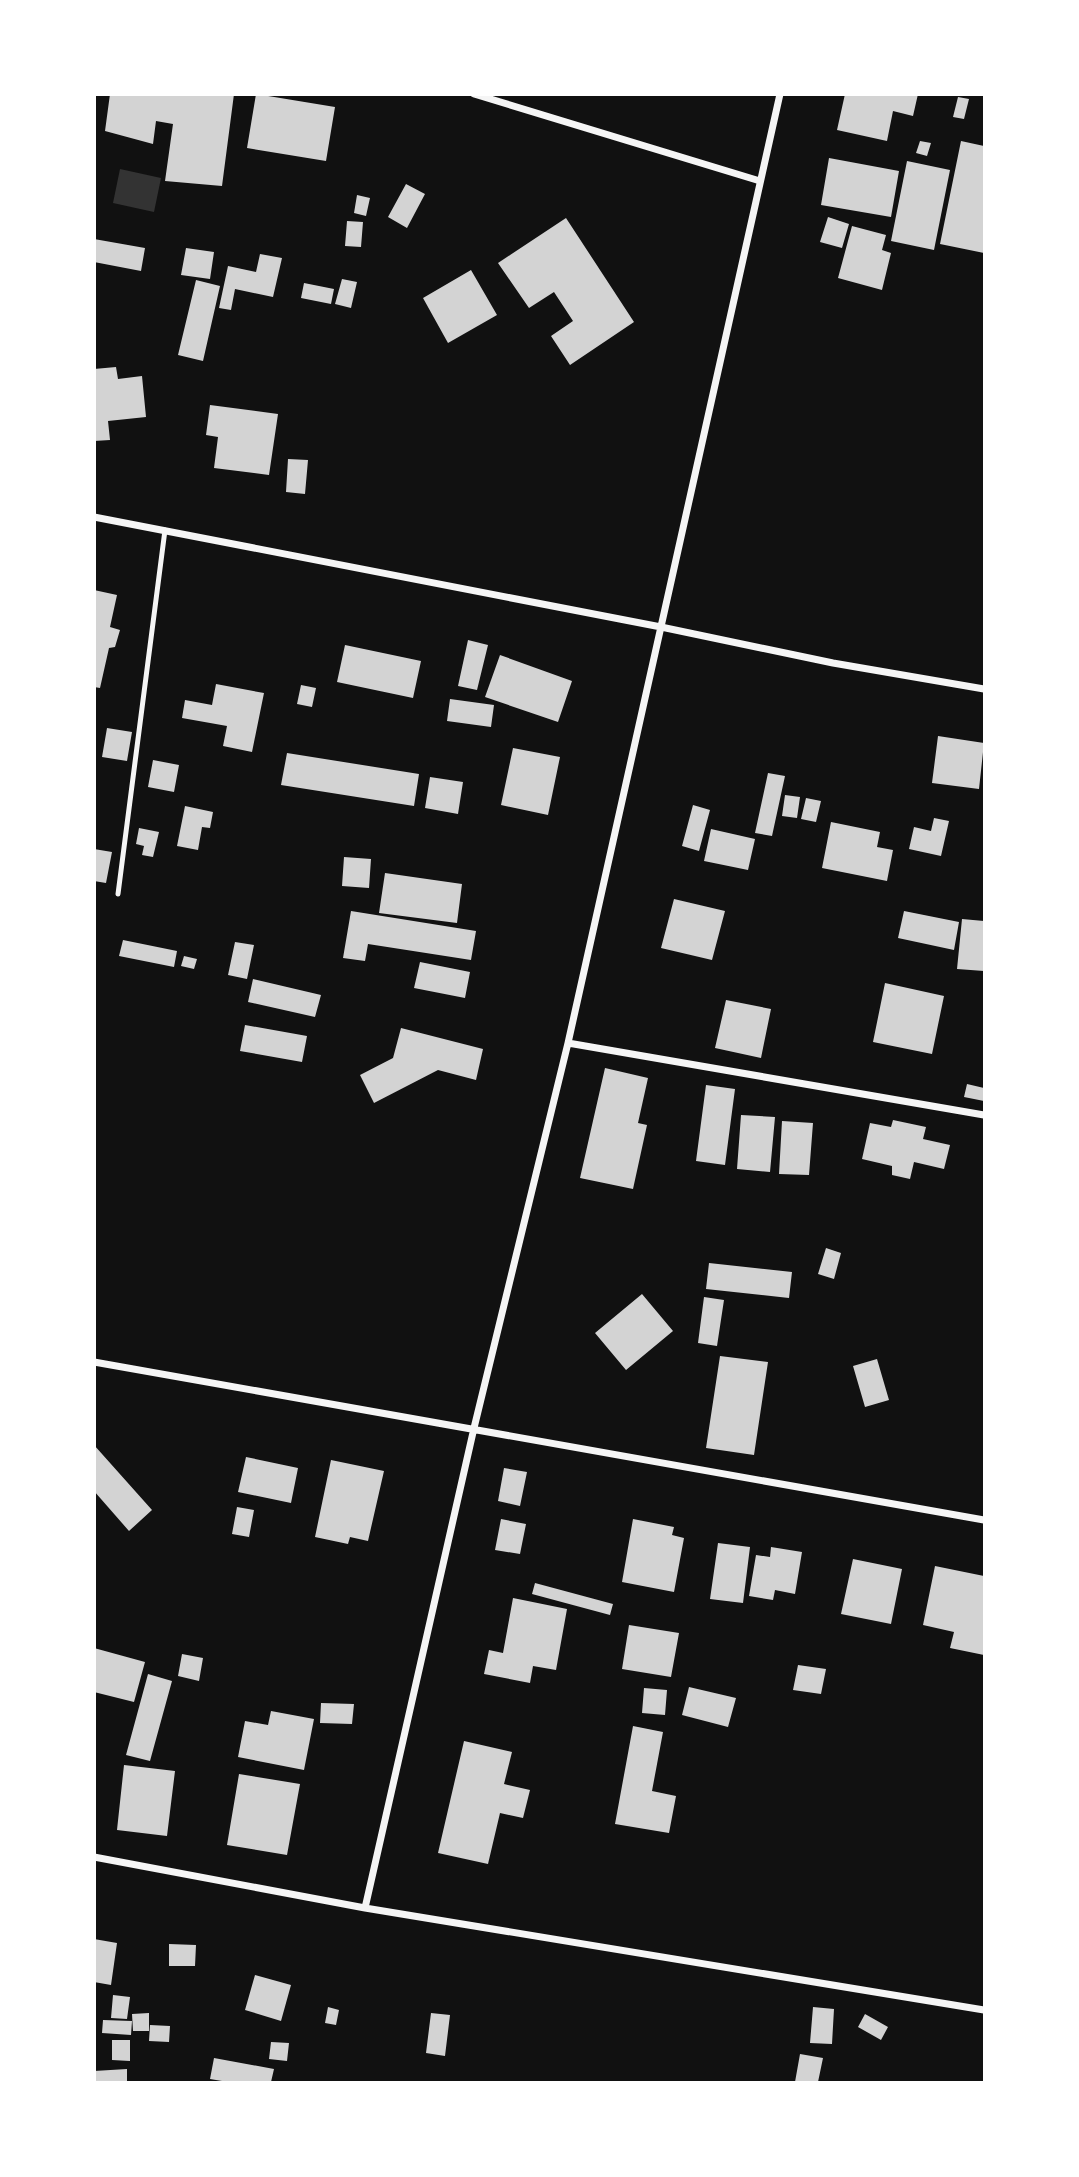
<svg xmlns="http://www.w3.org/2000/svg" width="1079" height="2177" font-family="Overpass,sans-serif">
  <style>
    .water { fill: #333 }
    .building { fill: #d3d3d3 }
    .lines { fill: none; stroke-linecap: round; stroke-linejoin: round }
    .service { stroke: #f5f5f5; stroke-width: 5 }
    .minor { stroke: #f5f5f5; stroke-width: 7 }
  </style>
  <rect width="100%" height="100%" fill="#111"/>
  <path class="water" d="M120,169l41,9 -7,34 -41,-9z"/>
  <path class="building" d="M110,94h124l-12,92 -57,-5 8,-57 -17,-3 -3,23 -48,-13z
    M256,94l79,13 -9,54 -79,-13z
    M845,94h73l-5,22 -20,-5 -6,30 -50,-11z
    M958,97l11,2 -5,20 -11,-2z
    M920,141l11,2 -4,13 -11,-3z
    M961,141l23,5v107l-44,-9z
    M829,158l70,13 -8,46 -70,-12z
    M907,161l43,9 -16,80 -43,-9z
    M406,184l19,10 -18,34 -19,-11z
    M357,195l13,3 -4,18 -12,-3z
    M828,217l21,7 -7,24 -22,-6z
    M566,218l68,104 -64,43 -19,-29 22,-15 -19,-29 -25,16 -31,-45z
    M347,221l16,1 -2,25 -16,-1z
    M852,226l34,9 -4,15 9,3 -9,37 -44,-12z
    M94,239l51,9 -4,23 -47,-9z
    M186,248l28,4 -4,27 -29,-4z
    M260,254l22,4 -9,39 -38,-8 -4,21 -12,-2 9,-42 28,6z
    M471,270l26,45 -49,28 -25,-45z
    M342,279l15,3 -6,26 -16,-4z
    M196,280l24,6 -17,75 -25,-6z
    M304,283l30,6 -3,15 -30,-6z
    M116,367l2,12 24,-3 4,41 -38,4 2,19 -16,1v-72z
    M210,405l68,9 -9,61 -55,-7 4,-31 -12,-2z
    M288,459l20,1 -3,34 -19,-2z
    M94,590l23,5 -7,32 10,3 -5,17 -6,1 -9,40 -6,-1z
    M468,640l20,5 -11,45 -19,-4z
    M345,645l76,16 -8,37 -76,-16z
    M500,655l72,26 -14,41 -73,-25z
    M216,684l48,9 -12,59 -29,-6 4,-20 -45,-8 3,-18 27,5z
    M301,685l15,3 -4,19 -15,-3z
    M450,699l44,6 -3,22 -44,-6z
    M107,728l25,4 -5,29 -25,-4z
    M938,736l46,7 -5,46 -47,-6z
    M513,748l47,9 -12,58 -47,-10z
    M287,753l132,21 -5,32 -133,-21z
    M153,760l26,5 -5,27 -26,-5z
    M768,773l17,3 -13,60 -17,-3z
    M430,777l33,5 -5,32 -33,-6z
    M785,795l15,2 -3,21 -15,-2z
    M806,798l15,3 -5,21 -15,-3z
    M693,805l17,5 -11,41 -17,-5z
    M185,806l28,6 -3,16 -8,-1 -4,23 -21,-4z
    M934,818l15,3 -8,35 -32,-7 5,-22 17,4z
    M831,822l49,10 -3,15 16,3 -6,31 -65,-13z
    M139,828l20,4 -6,25 -11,-2 2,-9 -8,-2z
    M711,829l44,10 -7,31 -44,-9z
    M94,849l18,3 -6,31 -12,-2z
    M344,857l27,2 -2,29 -27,-2z
    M385,873l77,11 -5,39 -78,-10z
    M674,899l51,12 -13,49 -51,-12z
    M351,911l125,20 -5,29 -103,-16 -3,17 -22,-3z
    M904,911l55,11 -5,28 -56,-12z
    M962,919l22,2v50l-27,-2z
    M123,940l54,11 -3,16 -55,-11z
    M235,942l19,3 -7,34 -19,-4z
    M184,956l13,3 -3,10 -13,-3z
    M420,962l50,10 -5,26 -51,-10z
    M253,979l68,16 -6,22 -67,-15z
    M885,983l59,13 -12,58 -59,-12z
    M726,1000l45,9 -10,49 -46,-10z
    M245,1025l62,11 -5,26 -62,-11z
    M401,1028l82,21 -7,31 -38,-10 -64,33 -14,-28 33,-17z
    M605,1068l43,10 -10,45 9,2 -14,64 -53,-11z
    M967,1084l17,4v13l-20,-4z
    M706,1085l29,4 -10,76 -29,-4z
    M741,1115l34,2 -5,55 -33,-3z
    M893,1120l33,7 -3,12 27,6 -6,24 -30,-7 -4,17 -18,-4v-9l-30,-7 8,-36 21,4z
    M782,1121l31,2 -4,52 -30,-1z
    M826,1248l15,5 -7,26 -16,-5z
    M709,1263l83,9 -3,26 -83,-9z
    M642,1294l31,37 -47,39 -31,-37z
    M704,1297l20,3 -7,46 -19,-3z
    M720,1356l48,6 -14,93 -48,-7z
    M877,1359l12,41 -24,7 -12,-41z
    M94,1445l58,65 -23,21 -35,-40z
    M246,1457l52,11 -7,35 -53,-11z
    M331,1460l53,11 -16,70 -18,-4 -2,7 -33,-7z
    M504,1468l23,4 -7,34 -22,-5z
    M237,1507l17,3 -5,27 -17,-3z
    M501,1519l25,5 -6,30 -25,-4z
    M633,1519l41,8 -2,8 12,3 -10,54 -52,-10z
    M718,1543l32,4 -7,56 -33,-4z
    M771,1547l31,5 -7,42 -20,-4 -2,10 -24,-4 7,-41 14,2z
    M853,1559l49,10 -11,55 -50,-10z
    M935,1566l49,10v79l-34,-7 4,-16 -31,-7z
    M535,1583l78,21 -3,11 -78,-21z
    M513,1598l54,11 -11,61 -23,-4 -3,17 -46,-9 5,-24 14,3z
    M629,1625l50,8 -8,44 -49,-8z
    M94,1648l51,14 -11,40 -40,-10z
    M182,1654l21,4 -4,23 -21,-5z
    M798,1665l28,4 -5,25 -28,-4z
    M148,1674l24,7 -22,80 -24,-6z
    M689,1687l47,11 -8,29 -46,-12z
    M644,1688l23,2 -2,25 -23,-2z
    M321,1703l33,1 -2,20 -32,-1z
    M271,1711l43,8 -10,51 -66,-13 7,-36 23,4z
    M633,1726l30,6 -11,59 24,5 -7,37 -54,-9z
    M464,1741l48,11 -8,32 26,6 -7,28 -23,-5 -12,51 -50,-11z
    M124,1765l51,6 -8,65 -50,-6z
    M239,1774l61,10 -13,71 -60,-10z
    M94,1939l23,4 -6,42 -17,-3z
    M169,1944l27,1 -1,21h-26z
    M255,1975l36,10 -10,36 -36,-11z
    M113,1995l17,2 -3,22 -16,-1z
    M328,2007l11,3 -3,15 -11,-2z
    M813,2007l21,2 -2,35 -22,-1z
    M149,2013v18h-16l-1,-17z
    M431,2013l19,2 -5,41 -19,-3z
    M865,2014l23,13 -7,13 -23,-13z
    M103,2020l29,1 -1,14 -29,-2z
    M150,2025l20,1 -1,16 -20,-1z
    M112,2040h18v21l-18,-1z
    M271,2042l18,1 -2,18 -18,-2z
    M800,2054l23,4 -5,24h-23z
    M214,2058l60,11 -3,13h-43l-18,-3z
    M127,2069v13h-33v-11z"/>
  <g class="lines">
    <path class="service" d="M118,894l47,-364"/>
    <path class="minor" d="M474,94l286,87
      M94,517l567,110 172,36 151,26
      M568,1043l416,72
      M94,1362l890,158
      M94,1857l271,51 619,102
      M365,1908l109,-480 94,-385 212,-949"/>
  </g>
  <rect width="1079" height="2177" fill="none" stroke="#ffffff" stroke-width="192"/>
</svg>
